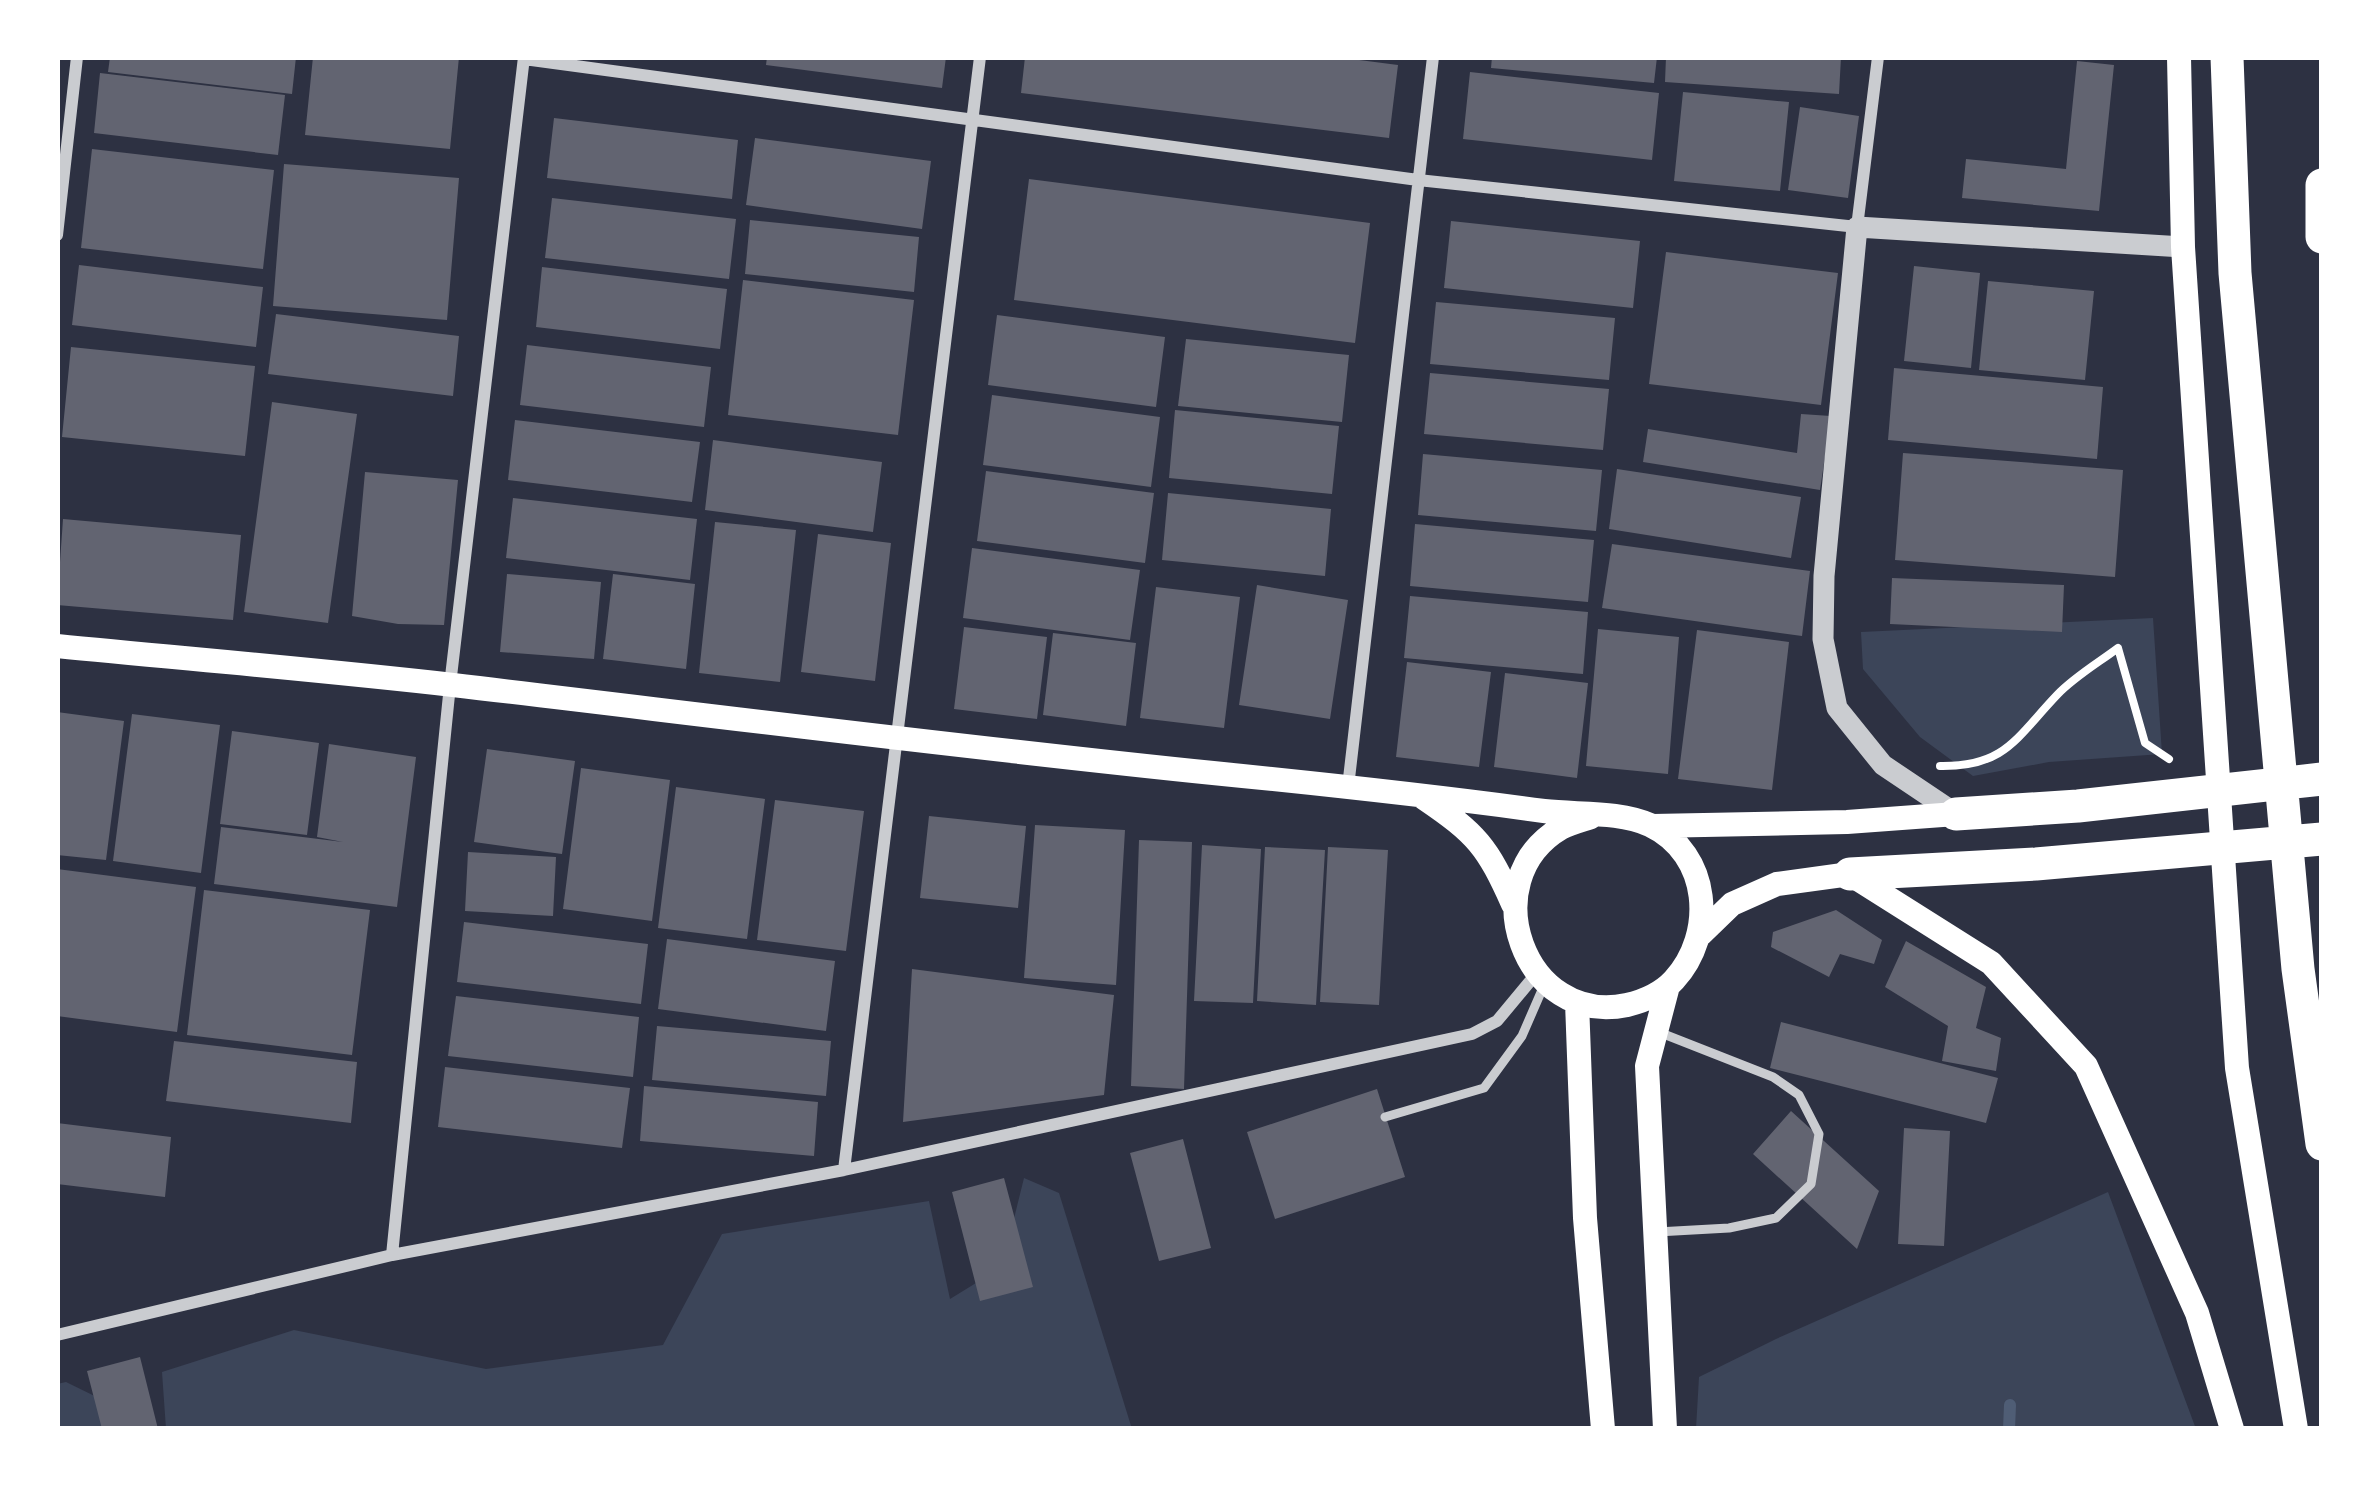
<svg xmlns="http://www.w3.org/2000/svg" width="2379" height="1486" font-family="'Asap Condensed',sans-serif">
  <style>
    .green { fill: #3c4559 }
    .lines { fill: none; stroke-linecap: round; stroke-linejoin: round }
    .stream { stroke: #4f5d75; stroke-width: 12 }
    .building { fill: #626471 }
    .path { stroke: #fff; stroke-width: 8 }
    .service { stroke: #caccd0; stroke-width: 9 }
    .minor { stroke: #caccd0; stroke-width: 12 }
    .tertiary { stroke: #caccd0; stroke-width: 21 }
    .secondary { stroke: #fff; stroke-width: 24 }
    .motorway { stroke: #fff; stroke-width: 33 }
  </style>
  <rect width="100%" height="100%" fill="#2d3142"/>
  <path class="green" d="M2153,618l9,136 -113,8 -76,14 -53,-39 -57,-68 -2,-37z
    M1024,1178l35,15 73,236h-966l-4,-57 132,-42 192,39 177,-24 59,-111 207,-33 21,98 52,-32z
    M2108,1192l88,237h-500l3,-52 77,-38z
    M66,1382l96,47h-105v-45z"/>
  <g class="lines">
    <path class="stream" d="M2009,1429l1,-24"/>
  </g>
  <path class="building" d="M110,57h186l-4,37 -184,-22z
    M313,57h146l-9,92 -145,-14z
    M767,57h179l-4,31 -176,-23z
    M1025,57h311l62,8 -9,73 -368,-45z
    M1492,57h165l-3,26 -163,-15z
    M1666,57h175l-2,37 -174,-12z
    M2077,61l37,4 -15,146 -137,-13 4,-39 100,10z
    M1470,72l189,21 -7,67 -189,-21z
    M100,73l185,22 -7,60 -184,-22z
    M1683,92l106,10 -9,89 -106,-10z
    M1800,107l59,9 -11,82 -60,-8z
    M554,118l184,22 -6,59 -185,-21z
    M755,138l176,23 -9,68 -176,-24z
    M92,149l182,21 -11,99 -182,-21z
    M284,164l175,14 -12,142 -174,-14z
    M1029,179l341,44 -15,120 -341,-43z
    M552,198l184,21 -7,60 -184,-21z
    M750,220l169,17 -5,55 -169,-18z
    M1451,221l189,20 -7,67 -189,-20z
    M1666,252l172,21 -17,132 -172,-21z
    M79,265l184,22 -7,60 -184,-22z
    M1914,266l66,7 -9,95 -67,-7z
    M542,267l185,22 -7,60 -184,-22z
    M743,280l171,20 -16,135 -170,-20z
    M1988,281l106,10 -9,89 -106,-10z
    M1436,302l179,16 -6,62 -179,-16z
    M276,314l183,22 -6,60 -185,-22z
    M997,315l168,22 -9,70 -168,-22z
    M1186,339l163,16 -7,67 -164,-16z
    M527,345l184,22 -7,60 -184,-22z
    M71,347l184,19 -10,90 -183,-19z
    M1894,368l209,19 -6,72 -209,-19z
    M1430,373l179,16 -6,61 -179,-16z
    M992,395l168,22 -9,70 -168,-22z
    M272,402l85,12 -29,209 -84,-11z
    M1175,410l164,16 -7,68 -163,-16z
    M1801,414l30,2 -11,74 -177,-28 5,-33 149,24z
    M515,420l185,22 -8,60 -184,-22z
    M713,440l169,22 -9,70 -168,-22z
    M1903,453l220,17 -8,107 -220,-17z
    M1423,454l179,16 -6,61 -178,-16z
    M1617,469l184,28 -10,61 -182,-29z
    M986,471l168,22 -9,70 -168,-22z
    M365,472l93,8 -14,145 -46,-1 -46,-8z
    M1168,493l163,16 -6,67 -163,-16z
    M513,498l184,21 -7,61 -184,-22z
    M63,519l178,16 -8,85 -176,-15z
    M715,522l81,8 -16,152 -81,-9z
    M1415,524l179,16 -6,62 -178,-16z
    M818,534l73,9 -16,138 -74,-9z
    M1612,544l198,27 -8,65 -200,-28z
    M972,548l168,22 -10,70 -167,-22z
    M507,574l94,8 -7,77 -94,-7z
    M613,574l82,10 -9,85 -83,-10z
    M1892,578l172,7 -2,47 -172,-8z
    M1257,585l91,15 -18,119 -91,-14z
    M1156,587l84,10 -16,131 -84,-10z
    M1410,596l178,16 -5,62 -179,-16z
    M964,627l83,10 -10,82 -83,-10z
    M1598,629l81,8 -11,137 -82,-8z
    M1697,630l92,12 -17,148 -94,-11z
    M1053,633l83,10 -10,83 -83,-11z
    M1407,662l84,10 -12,95 -83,-10z
    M1505,673l83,10 -11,95 -83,-11z
    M57,712l67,9 -18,139 -49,-5z
    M132,714l88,11 -19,148 -88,-12z
    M232,731l87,12 -12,92 -87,-11z
    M329,744l87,13 -19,150 -183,-23 7,-57 122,15 -26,-5z
    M487,749l88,12 -13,93 -88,-12z
    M581,768l89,12 -18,141 -89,-12z
    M676,787l89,12 -18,140 -89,-11z
    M775,800l89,11 -18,140 -89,-11z
    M929,816l97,10 -8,82 -98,-10z
    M1035,825l90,5 -9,155 -92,-7z
    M1139,840l53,2 -8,247 -53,-3z
    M1202,845l59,4 -8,154 -59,-2z
    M1265,847l60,3 -9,155 -59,-4z
    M1328,847l60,3 -9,155 -59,-3z
    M468,852l88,5 -3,59 -88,-5z
    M57,869l139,18 -19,145 -120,-16z
    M204,890l166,20 -18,145 -165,-20z
    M1836,910l46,30 -8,24 -34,-10 -11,23 -58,-30 2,-15z
    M464,922l184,22 -7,60 -184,-22z
    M667,939l168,22 -9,70 -168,-22z
    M1906,941l80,46 -10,41 25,10 -5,33 -54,-10 6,-35 -63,-39z
    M912,969l202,26 -10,100 -201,27z
    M456,996l183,21 -6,60 -185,-21z
    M1781,1022l217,56 -12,45 -216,-55z
    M657,1026l174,15 -5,55 -174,-16z
    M174,1041l183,21 -6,61 -185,-22z
    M445,1067l185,21 -8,60 -184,-21z
    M644,1086l174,16 -4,54 -174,-15z
    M1377,1089l28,88 -130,42 -28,-87z
    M1791,1111l88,80 -22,58 -104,-95z
    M57,1123l114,14 -6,60 -108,-13z
    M1904,1128l46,3 -6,115 -46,-2z
    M1183,1139l28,109 -52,13 -29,-108z
    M1004,1178l29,109 -53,14 -28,-109z
    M140,1357l18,72h-56l-15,-58z"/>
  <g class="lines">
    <path class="path" d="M1940,766c65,1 76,-28 117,-71 17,-18 41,-32 61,-47l27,95 24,16"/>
    <path class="service" d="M1385,1117l99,-29 38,-52 23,-53
      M1657,1232l72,-4 47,-10 35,-34 8,-50 -20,-39 -26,-18 -112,-44"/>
    <path class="minor" d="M524,59l894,121 439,47 21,-170
      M57,235l20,-178
      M1348,787l85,-730
      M844,1170l136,-1113
      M392,1255l58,-570 74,-628
      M57,1335l335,-80 452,-85 628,-136 25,-13 40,-48"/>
    <path class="tertiary" d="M1956,814l-73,-49 -46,-57 -14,-69 1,-63 33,-349 326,20"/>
    <path class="secondary" d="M2179,57l4,190 54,821 59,361
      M57,646c132,13 265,24 396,39 254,30 506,62 760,88 110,11 221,23 331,38 34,4 75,0 106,14 61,29 66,109 24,155 -12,13 -30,21 -47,25 -103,22 -155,-125 -66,-177 9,-5 21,-8 30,-11
      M1424,798c53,36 63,48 89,106
      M1653,826l194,-4 109,-8
      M1701,934l31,-30 45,-20 73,-10 141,89 95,103 111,247 35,116
      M1577,1002l8,216 18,211
      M1665,1429l-18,-363 21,-80"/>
    <path class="motorway" d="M2227,57l8,216 63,696 24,175
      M2322,185v52
      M1956,814l122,-8 244,-27
      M1850,874l186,-10 286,-25"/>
  </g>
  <rect width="2379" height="1486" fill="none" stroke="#ffffff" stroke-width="120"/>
</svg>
